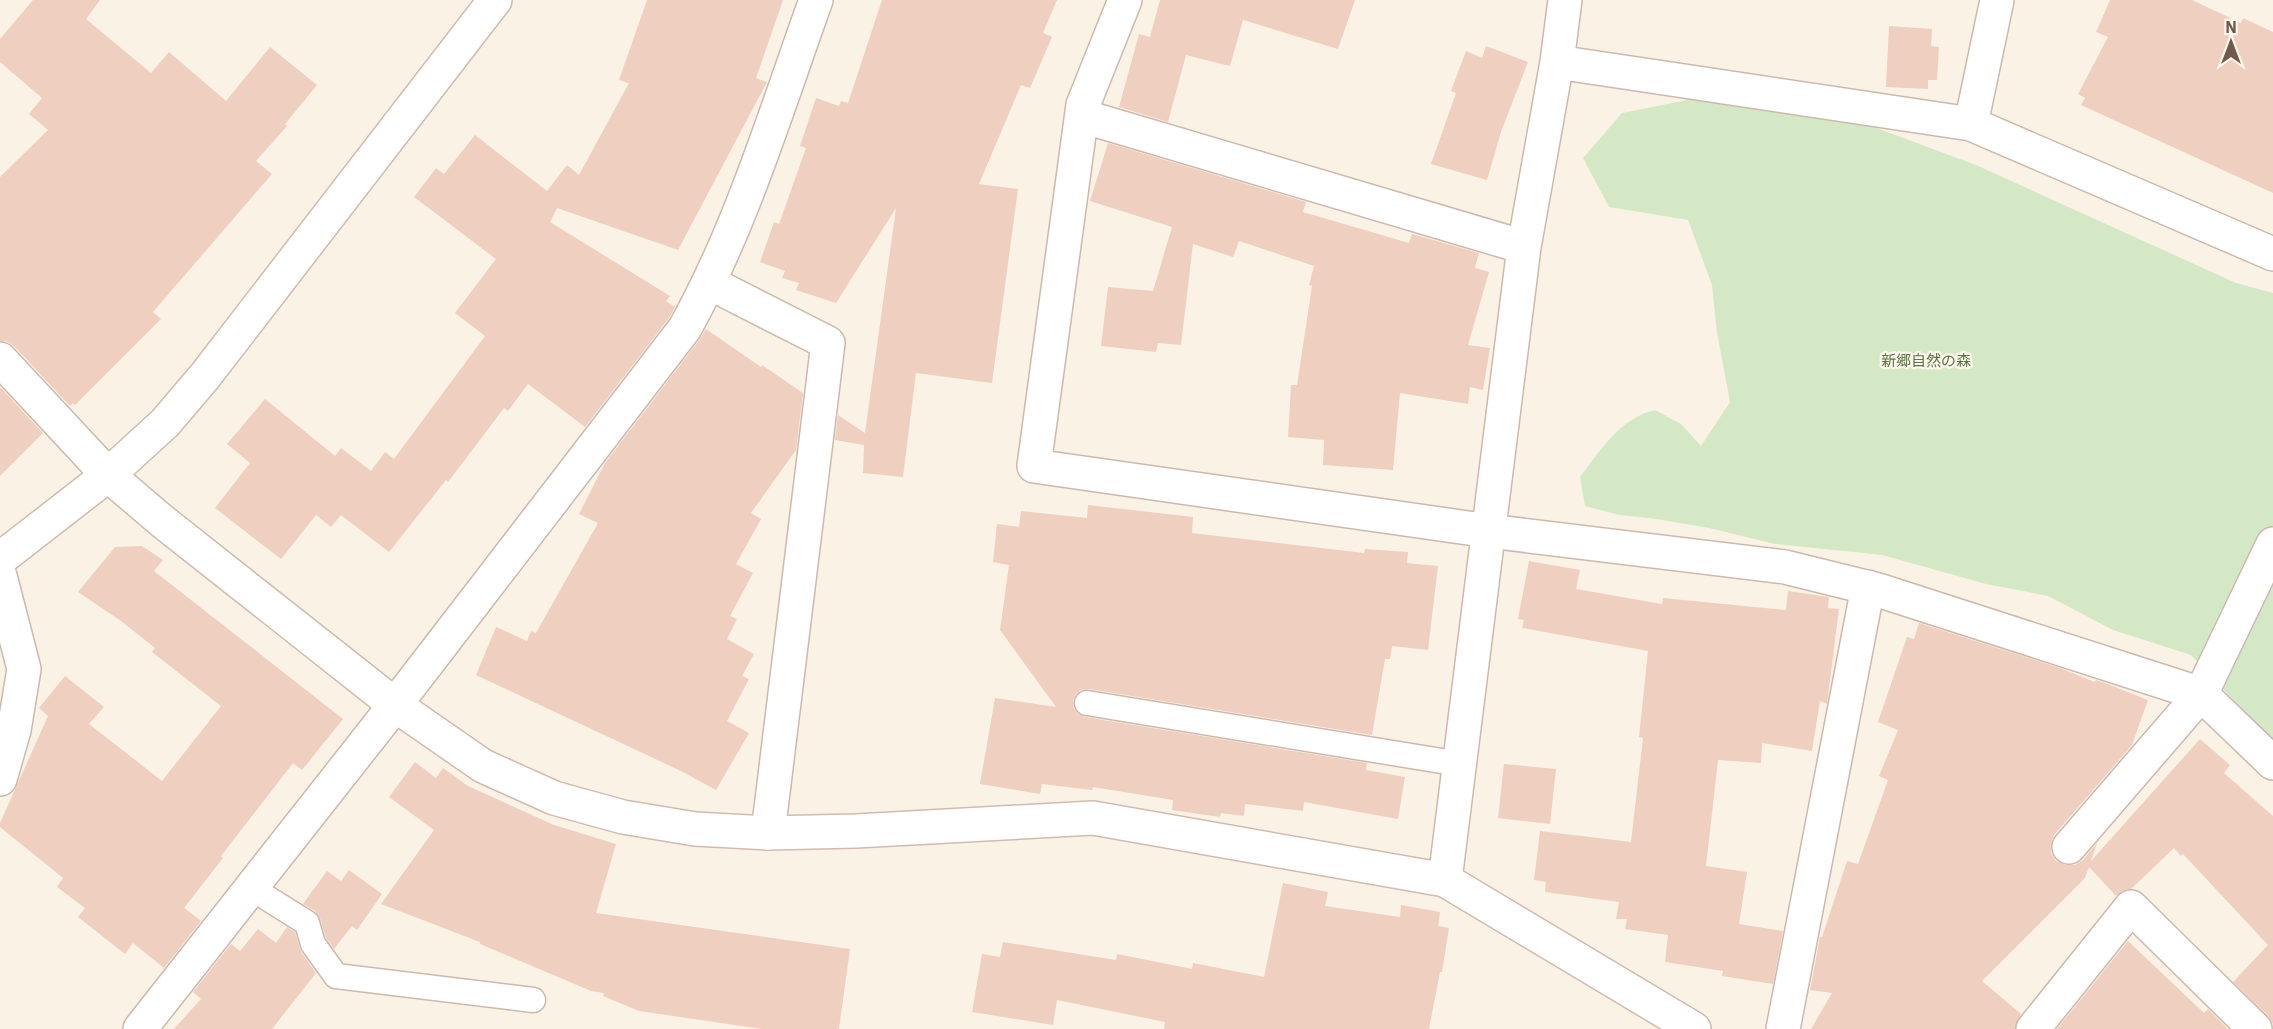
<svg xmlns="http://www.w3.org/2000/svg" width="2273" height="1029" font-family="'IBM Plex Sans','Noto Sans JP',sans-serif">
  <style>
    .green { fill: #d5e8c5 }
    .building { fill: #efcfbf }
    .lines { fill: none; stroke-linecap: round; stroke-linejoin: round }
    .lane-casing { stroke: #ccb9ac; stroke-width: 27 }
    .street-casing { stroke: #ccb9ac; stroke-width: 36 }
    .secondary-casing { stroke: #d1bbad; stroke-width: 36 }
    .lane { stroke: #fff; stroke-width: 24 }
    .street { stroke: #fff; stroke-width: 33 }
    .secondary { stroke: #fff; stroke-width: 33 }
    .labels { text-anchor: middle; stroke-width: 4.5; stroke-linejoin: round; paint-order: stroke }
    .park-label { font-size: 15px; fill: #567844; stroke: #fef6ec }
  </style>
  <rect width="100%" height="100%" fill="#fbf2e6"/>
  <path class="green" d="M1717,94l146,29 113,42 260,118 37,10v449l-82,-87 -78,-25 -65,-34 -62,-12 -104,-29 -107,-11 -66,-16 -53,-9 -36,-4 -35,-9 -5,-29c20,-26 40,-59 75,-67l26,14 20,22 29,-44 -13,-69 -5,-48 -24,-65 -79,-13 -26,-49 39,-45z"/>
  <path class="building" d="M33,0h67l-14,19 65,54 18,-21 57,49 44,-54 47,38 -32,39 2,2 -31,35 16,13 -119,138 8,7 -86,86 -2,-2 -3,3 -56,-60 -8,-5h-6v-164l48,-47 -19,-16 13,-16 -42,-36v-23z
    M647,0h136l-27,78 11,4 -89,168 -121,-42 -7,14 120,74 -4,5 9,6 -6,11 -84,109 -57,-43 -20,27 -4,-3 -56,74 -2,-2 -57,72 -48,-37 -10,12 -15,-12 -35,44 -66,-51 35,-45 -23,-19 38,-45 70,57 6,-8 30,23 14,-19 9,7 91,-123 -30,-23 41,-54 -82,-62 22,-29 8,6 31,-39 72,56 20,-26 12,10 50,-92 -10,-3z
    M882,0h175l-14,33 9,4 -22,51 -9,-3 -42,99 39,5 -26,194 -76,-10 -13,104 -40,-4 1,-28 -29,-5 3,-25 27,18 31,-225 -60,95 -40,-13 3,-7 -17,-5 3,-7 -25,-9 14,-40 5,2 27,-76 -6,-2 16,-48 23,8 2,-5 7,2z
    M1160,0h195l-17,49 -95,-29 -13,46 -44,-11 -18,67 -49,-15 20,-73 11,3z
    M2110,0h82l49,23 2,-5 30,14v161l-192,-88 4,-7 -7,-4 30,-57 -12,-5z
    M1889,26l43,3 -1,17 8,1 -2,33h-9v9l-42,-2z
    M1486,46l42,16 -27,70 -14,48 -56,-16 25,-71 -5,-2 15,-40 16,7z
    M1108,143l198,59 -3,10 106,31 3,-9 67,19 -4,15 14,4 -21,73 22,3 -7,42 -13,-3 -2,17 -68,-11 -7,77 -70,-5 1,-25 -36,-3 3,-52h6l15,-99 -3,-1 5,-19 -75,-25 -6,16 -40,-13 -12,101 -23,-2 -2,9 -55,-6 7,-59 45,4 19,-64 -82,-26z
    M706,329l55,38 1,-2 41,28 -7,57 -45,63 10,6 -25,45 17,9 -23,43 7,3 -10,20 27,15 -12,22 7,3 -22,42 22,12 -33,57 -35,-19 -205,-96 20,-48 31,14 4,-10 5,2 62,-110 -19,-9 26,-51 95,-124z
    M0,387l43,46 -43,43z
    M1088,505l105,12 -1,16 172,20 1,-4 43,3 -1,11 31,3 -10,84 -36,-4 -2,13h-5l-13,76 -283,-46 -8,1 -5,4 -3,6 1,9 4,5 7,3 282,46 -1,7 39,7 -7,42 -94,-17 -1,9 -58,-7 -1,12 -23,-3 -1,4 -48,-7 1,-10 -80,-13 -1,3 -50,-6 -2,10 -60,-10 15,-86 61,9 -56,-77 9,-65 -16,-3 4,-38 22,3 2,-16 66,7z
    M142,546l21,14 -9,11 189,148 -41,51 -9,-7 -72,93 2,2 -39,50 17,13 -37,47 -31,-25 -8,11 -47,-37 7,-9 -28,-21 6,-9 -63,-51v-4l48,-107 -9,-8 26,-32 39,31 -15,17 73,57 59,-75 -69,-54 3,-4 -34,-27 -43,-29 37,-45z
    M1529,561l51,9 -4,19 86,15 1,-6 123,12 2,-19 41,6 -1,11 11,1 -12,95 -7,-3 -8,50 -50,-8 -1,20 -43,-3 -12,106 41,6 -8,52 44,7 -10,53 -51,-8 1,-5 -58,-9 3,-27 -43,-6 2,-10h-11l3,-17 -74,-10 1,-10 -12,-2 6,-49 91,11 12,-104 -4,-1 9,-86 -126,-23 2,-8 -6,-1z
    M1919,623l141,45 35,14 1,-2 6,2 46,18 -16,45 -78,90 -3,9v9l5,8 9,4h10l8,-5 14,-17 -6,18 109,-122 30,26 -6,8 49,43v208l-5,-8 -35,-34 35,-37 -85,-91 -2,2 -7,-8 -43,41 -7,1 -8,6 -27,-29 -4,11 -103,103 39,33 -6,15h-204l21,-36 -22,-3 10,-53h2l25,-76 11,3 30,-84 -9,-4 19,-46 -20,-8 29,-85 7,2z
    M415,762l21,16 7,-10 25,18 86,39 62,19 -20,69 254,36 -11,80h-77l-123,-18 -36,-15 1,-3 -13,-2 -111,-47v-2l-99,-38 53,-74 -45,-33z
    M1504,764l52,5 -6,55 -52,-6z
    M349,870l33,24 -25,36 -5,-4 -18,23 -8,-11 -6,-20 -5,-7 -12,-7 24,-33 14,10z
    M1283,883l45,9 -3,14 75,11 1,-12 39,7 -2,14 11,2 -7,44h-2l-11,57h-265l1,-7 -108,-22 -4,25 -81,-13 10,-58 18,3 3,-15 113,18 1,-6 75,15 1,-6 71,14z
    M287,927l8,5 6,20 15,21 -44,56h-98l27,-30 -8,-7 38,-48 9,7 18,-22 18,14z
    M2128,941l76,72 4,-4 20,20h-171z"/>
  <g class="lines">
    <g class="lane-casing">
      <path id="lane" d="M1087,703l373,61
        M251,888l56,35 6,21 23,32 197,24"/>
    </g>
    <g class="street-casing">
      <path id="street" d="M1125,0l-42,105 -49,361 455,65 296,36 93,23 323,104 72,69
        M1557,62l414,62 302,130
        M1082,116l442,131
        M1971,124l26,-124
        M710,283l118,60 -60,490
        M0,359l108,116
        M0,576l24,93 -10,61 -14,49
        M2069,847l132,-153 72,-150
        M1445,880l79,-633 33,-185 8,-62
        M140,1029l255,-324 290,-377c57,-103 91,-217 131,-328
        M1783,1029l85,-442
        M2033,1029l98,-122 124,122"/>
    </g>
    <g class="secondary-casing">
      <path id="secondary" d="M108,475l54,46 233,184 88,61 71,32 69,19 72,12 73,4 88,-2 237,-13 352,62 249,149
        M0,559l108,-84 57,-52 40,-47 290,-376"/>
    </g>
    <use href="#lane" class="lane"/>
    <use href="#street" class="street"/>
    <use href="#secondary" class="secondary"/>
  </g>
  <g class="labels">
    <g class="park-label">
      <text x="1926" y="366">新郷自然の森</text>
    </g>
  </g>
  <g transform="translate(2231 42)" stroke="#fef6ec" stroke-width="4.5" paint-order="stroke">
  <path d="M0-4.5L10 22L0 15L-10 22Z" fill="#73584c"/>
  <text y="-9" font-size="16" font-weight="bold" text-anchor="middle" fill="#73584c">N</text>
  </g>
</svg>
